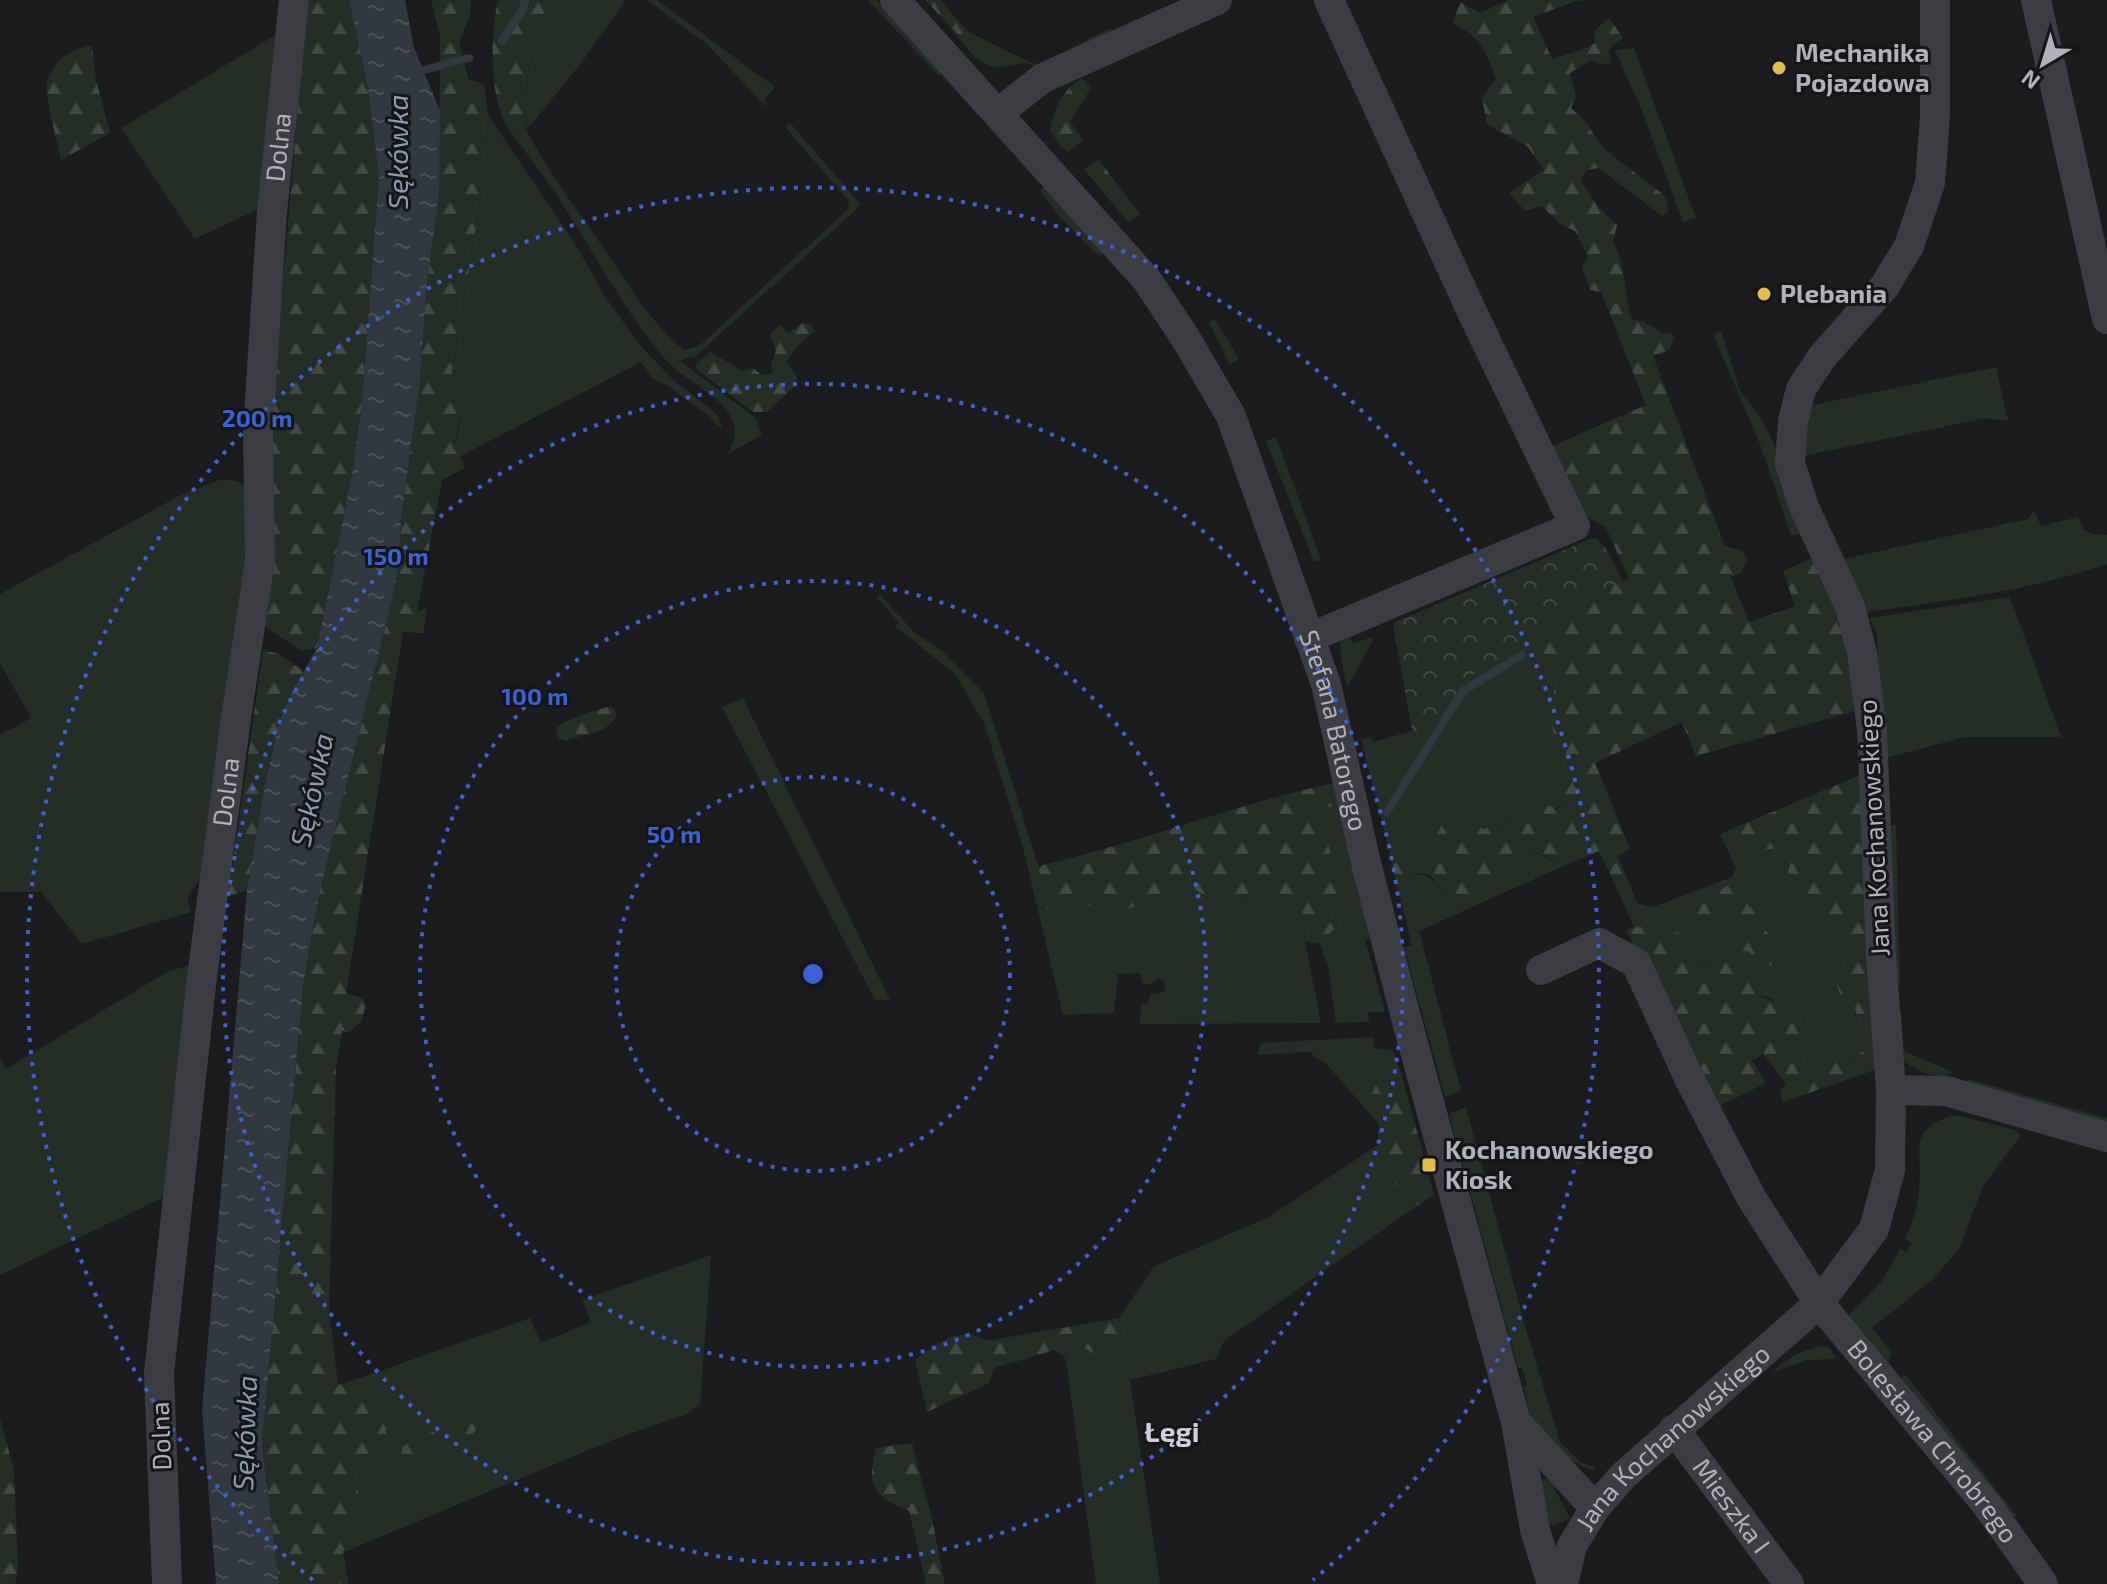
<svg xmlns="http://www.w3.org/2000/svg" width="2107" height="1584" font-family="'Exo 2',sans-serif">
  <style>
    .grass { fill: #252d27 }
    .forest { fill: url(#forest-firs) }
    .park { fill: url(#park-crowns) }
    .water { fill: url(#water-ripples) }
    .lines { fill: none; stroke-linecap: round; stroke-linejoin: round }
    .stream { stroke: #323840; stroke-width: 8 }
    .minor { stroke: #3c3d42; stroke-width: 30 }
    .ring { fill: none; stroke: #3a62d2; stroke-width: 4; stroke-dasharray: 4 8 }
    .poi-dot { fill: #e3be4c; stroke: #161618; stroke-width: 3 }
    .labels { text-anchor: middle; stroke-width: 6; stroke-linejoin: round; paint-order: stroke }
    .poi-label { font-size: 26px; font-weight: bold; fill: #afb1bb; stroke: #161618; text-anchor: start }
    .street-label { font-size: 26px; fill: #afb1bb; stroke: #161618 }
    .water-label { font-size: 28px; font-style: italic; fill: #899cb2; stroke: #161618 }
    .neighbourhood-label { font-size: 28px; font-weight: bold; fill: #cfd1d8; stroke: #161618 }
    .centre { fill: #3a62d2; stroke: #161618; stroke-width: 4 }
    .ring-label { font-size: 24px; text-anchor: middle; font-weight: bold; fill: #3a62d2; stroke: #161618; stroke-width: 6; stroke-linejoin: round; paint-order: stroke }
  </style>
  <defs>
    <pattern id="forest-firs" width="22" height="20" patternUnits="userSpaceOnUse" patternTransform="scale(2)"><rect width="22" height="20" fill="#252d27"/><path d="M5 1l3.5 6h-7zM16 11l3.5 6h-7z" fill="#424944"/></pattern>
    <pattern id="park-crowns" width="20" height="18" patternUnits="userSpaceOnUse" patternTransform="scale(2)"><rect width="20" height="18" fill="#252d27"/><path d="M2 6a3 3 0 1 1 6 0M12 15a3 3 0 1 1 6 0" fill="none" stroke="#424944"/></pattern>
    <pattern id="water-ripples" width="26" height="14" patternUnits="userSpaceOnUse" patternTransform="scale(2)"><rect width="26" height="14" fill="#323840"/><path d="M2 4q2-2 4 0t4 0M15 11q2-2 4 0t4 0" fill="none" stroke="#4d525a"/></pattern>
  </defs>
  <rect width="100%" height="100%" fill="#1b1b1d"/>
  <path class="grass" d="M549,0h77l-44,62 -51,63 -5,2c-4,-42 8,-88 23,-127z
    M647,0h10l118,87 -11,13 3,4 -2,2 -57,-61z
    M868,0h8l66,72 -3,4z
    M948,25l18,18 9,-8 63,31 72,-38 5,6 -76,33c-16,-7 -21,-2 -37,0 -23,3 -41,-27 -54,-42z
    M284,30l-15,167 -15,14 -59,28 -74,-111z
    M1634,48l62,170 -13,4 -40,-109 -28,-63z
    M488,115l88,130 30,53 34,47 33,35 44,34 6,16 -19,-18 -38,-27 -14,-7 -11,-16 -182,95 -5,-12 6,-22 -9,-45 36,-217z
    M790,123l71,82 -167,153 -3,-2 -11,5 75,57 7,17 -36,20c33,-46 -35,-67 -60,-95 -42,-49 -71,-106 -106,-160 -14,-22 -31,-43 -47,-65l13,-6c21,41 49,77 74,114 26,37 49,79 84,107l15,-4 149,-137 1,-8 -64,-74z
    M1045,186l61,66 -6,5 -41,-41 -19,-26z
    M1215,319l24,40 -10,5 -20,-42z
    M1721,331l20,63c35,32 48,95 62,139l-12,3 -31,-92 -47,-110z
    M1996,367l12,54 -22,-3 -183,38 5,-47 5,-4z
    M1276,437l45,123 -7,2 -48,-121z
    M222,479l15,2 13,9 4,16 -37,349 -30,43 4,14 -109,32 -41,-52h-41v-157l31,-17 -31,-55v-69l179,-98z
    M2034,510l7,16 37,-9 6,13 9,4 14,1v29c-79,27 -159,37 -241,48l-23,-53 185,-40z
    M880,595l35,38 27,18 42,42 54,172 9,45 36,-9 26,15 82,-30 19,14 92,4 3,37 16,82 -181,1 1,-20h7l3,-10 14,-2 -1,-10 -6,-3 -7,5h-8l-3,-11 -22,1 -4,39 -51,2 -41,-171 -38,-121 -29,-49 -60,-48 4,-3 -22,-26z
    M2010,597l51,140h-96l-83,22 -5,-125 -8,-16z
    M1350,637l3,7 19,-7 1,3 -26,48 -6,-30 -1,-16z
    M1532,644l-2,13 22,23 4,24 8,8 -12,16 12,53 1,24 -82,24 -58,30 -15,1 -10,-24 -14,2 -25,-99 10,-2 2,5 39,-11 14,9 31,-57z
    M743,698l147,302h-15l-153,-293z
    M1341,805l33,132 -9,3 20,71 -17,2 1,9 -33,1 -8,-57 -8,-22 17,-18 -18,-117z
    M1896,825l4,158 -8,-2 -5,-155z
    M1734,828l4,10c10,3 26,5 35,11 17,11 43,70 55,91l16,2 5,34 -13,7 19,22v11l10,34 -21,12 -38,4 2,-12 -7,-45 -44,-15 -62,-36 3,-13 -39,-18h-25l-21,-47 12,-7 12,30 16,4 79,-30 4,-9 -16,-34z
    M1523,849l28,10 8,9 -140,63 42,159 -16,7 -41,-150 8,-2 -16,-64c27,-12 31,-8 50,13l46,-12 14,-23z
    M200,962l-25,230 -175,83v-217l6,11 161,-97z
    M1895,1009l6,1 3,41 49,21c-16,11 -36,-3 -51,-11z
    M1373,1037l1,11 19,2 10,30 -25,1 -9,17 10,26 -51,-58 -19,-14 -52,3 4,-12z
    M1968,1079l139,39v5l-141,-39z
    M1466,1107l59,219 35,116 20,20 15,5 -1,3c-20,-5 -46,-23 -57,-40 -8,-12 -10,-31 -14,-44l4,-1 -5,-17h-4l-69,-254z
    M1956,1115l59,15 6,5 -38,51 -24,63 -26,30 -61,49 20,25 -7,19 -41,-52 38,-39 18,-32 6,3 6,-9 -7,-4c11,-22 15,-43 15,-68 0,-9 -2,-23 1,-32 5,-14 22,-22 35,-24z
    M1378,1145l7,28 32,33 -193,135 -8,18 -86,21 30,204h-64l-29,-217 -7,-28 12,-1 19,14 34,5 -6,-39 35,-52 115,-49z
    M711,1255l-11,150 -13,9 -72,25 -266,111 6,-18 5,-70 18,-72 -15,-13 167,-59 11,25 50,-21 -9,-22z
    M1823,1346l5,1 9,12 -30,1 -36,13c16,-15 30,-23 52,-27z
    M1905,1374l112,142 -10,3 -111,-134z
    M1545,1479l5,1 20,38 -17,8 -6,-2 -8,-42z"/>
  <path class="forest" d="M302,0h47l19,88 11,88 -17,227 -9,66 -36,179 -15,3 -38,-25 3,-224 18,-142 13,-154z
    M431,0h40l-1,16 -11,25 9,38 16,5 4,31 -1,46 -36,216 8,2 4,22 -9,44 11,23 -23,12 -25,132 10,-4 -4,25 -20,-1 -57,361 16,5 4,6 -5,18 -12,10 -7,-1 -6,36 -7,242 9,76 25,-8 15,13 -5,24 13,13v16l-10,19h-16l-5,70 -6,18 -6,1 6,33h-70l-17,-140 41,-458 17,-96 72,-290 7,-39 2,-44 18,-127 8,-108 12,-86 1,-161z
    M498,0h51c-15,40 -28,86 -23,129l-13,6c-25,-29 -23,-99 -15,-135z
    M925,0h15l28,32 7,2 -9,9z
    M1509,0h83l-16,1 -43,16 19,42 35,-11 8,-5 -1,-12 15,-13 14,20 -15,12 4,13 -11,1 -10,-4 -21,13 6,23 -5,12 14,13 18,27 57,44 7,8 1,12 -6,4 -64,-48 -11,2 -7,9 19,29 18,17 -4,17c14,24 10,52 19,77l11,2 20,13 8,-2 3,6 -5,12 -16,6 72,190 17,5 5,9 -6,13 -10,4 18,45 46,-16 -12,-35 29,-13 39,84 7,68 -162,46 -14,-34 -87,41 35,86 -12,7 7,17 -12,7 -14,-29 -40,17 -8,-10 -28,-9 -17,10 -14,23 -28,18 -18,-6 -16,-19 -13,-2 -21,8 -10,-43 14,-3 10,25 15,-1 20,-41 26,-3 12,14 26,-7 9,-17 19,-5 19,9 9,-4 -1,-24 -12,-54 12,-15 -8,-8 -4,-24 -22,-23 3,-22 30,-22 66,-35 -23,-50 -30,-18 -28,-62 98,-43 -45,-113 -11,-2 -8,-24 6,-8 -12,-26 -17,-9 -17,-17 -17,5 -16,-18 35,-23 -16,-23 -41,-23 -5,-26 14,-19c-11,-30 -14,-40 -43,-56l7,-21 20,11z
    M92,46l4,34 14,53 -49,27c-3,-17 -16,-61 -14,-75 2,-22 25,-37 45,-39z
    M1082,78l9,10 -21,34 13,18 -15,12 -7,-5 -11,-17c4,-21 12,-40 32,-52z
    M1099,160l41,54 -12,8 -44,-53z
    M803,323l8,1 3,7 -17,15 -11,16 11,14 -1,9 -29,27h-14l-57,-43 -1,-4 15,-13 33,19 10,-3 9,7 11,-2 -2,-9 5,-13 -6,-17 10,-9 9,8z
    M263,650l16,4 26,18c-41,65 -44,145 -58,218l-19,7z
    M611,707l6,6c-6,21 -33,20 -51,28l-8,-3 -2,-10c6,-7 45,-21 55,-21z
    M1863,774l14,295 -94,33 -3,-10 6,-9 -23,-29 -11,7 14,22 -53,26 -87,-179c25,-10 52,0 73,15l-4,13 13,8 8,-6 29,6 14,14 -1,15 14,6 8,-5 21,13 7,45 -2,12 38,-4 20,-11 -6,-13 -3,-32 -14,-9 -5,-15 13,-6 -5,-34 -16,-2 -40,-60 1,-14 -16,-17 -25,1 -10,-12 -4,-10z
    M1334,783l7,22 -22,4 23,87 -8,9 3,21 -17,18 -15,-3 -3,-37 -92,-4 -19,-14 -82,30 -26,-14 -36,8 -9,-44c100,-22 196,-62 296,-83z
    M1733,883l15,13v10l13,4 6,11 -4,8 12,9 10,30 -9,1 -29,-18 -15,2 -7,-7 4,-10 9,-3 -2,-19 -7,-3 -12,6 -16,2 -6,-8 1,-14 19,-5z
    M1403,1080l31,115 -17,11 -32,-33 -7,-28 1,-21 -10,-26 9,-17z
    M1119,1318l6,39c-12,1 -22,1 -34,-5 -12,-7 -16,-14 -30,-13l4,18 -11,-7 -60,18 -5,15 -62,29 -12,-52c21,-16 46,-36 71,-19z
    M464,1417l13,3 1,8 -6,6 -26,6 -38,22 -7,-7 2,-9z
    M0,1418l14,52 4,99 -3,15h-15z
    M912,1443l20,76 13,65h-19l-17,-73c-36,-15 -43,-25 -33,-63z"/>
  <path class="park" d="M1596,538l10,10 17,33 -60,32 -30,22 -1,9 -75,39 3,7 -34,50 -14,-9 -19,-108 197,-84z"/>
  <path class="water" d="M349,0h56l9,48 26,63 -1,85 -12,86 -8,108 -18,127 -2,44 -7,39 -72,290 -17,96 -41,458 17,140h-63l-14,-174 45,-520 18,-107 14,-60 11,-27 27,-48 36,-179 9,-66 17,-227 -11,-88z"/>
  <g class="lines">
    <path class="stream" d="M502,41l21,-32 2,-9
      M416,72l53,-14
      M1387,812l76,-121 59,-36"/>
    <g class="minor">
      <path id="s1" d="M895,0l252,280 39,59 45,77 95,268 40,179 42,162 108,397 19,108 17,54"/>
      <path d="M2036,0l71,319"/>
      <path d="M998,113l45,-35 174,-78"/>
      <path d="M1309,638l266,-112 -103,-214 -143,-312"/>
      <path id="s2" d="M1541,970l58,-27 37,20 54,117 62,119 67,104 168,202 56,79"/>
      <path d="M1891,1090l55,1 161,46"/>
      <path d="M1516,1422l79,86"/>
      <path id="s3" d="M1674,1429l115,155"/>
      <path id="s4" d="M167,1584l-8,-211 42,-388 35,-267 24,-157 -2,-129 14,-220 22,-212"/>
      <path id="s5" d="M1563,1584l9,-38 23,-38 28,-32 196,-173 55,-74 16,-59 1,-80 -10,-134 -9,-226 -10,-77 -12,-46 -46,-100 -14,-44 3,-42 8,-32 21,-32 62,-70 25,-41 21,-63 5,-67v-116"/>
    </g>
  </g>
  <g class="ring">
    <circle cx="813" cy="974" r="197"/>
    <circle cx="813" cy="974" r="393"/>
    <circle cx="813" cy="974" r="590"/>
    <path d="M313 1580A786 786 0 1 1 1313 1580"/>
  </g>
  <g class="poi-dot">
    <circle cx="1779" cy="68" r="8"/>
    <circle cx="1764" cy="294" r="8"/>
    <rect x="1421" y="1157" width="16" height="16" rx="4"/>
  </g>
  <g class="labels">
    <g class="poi-label">
      <text x="1795" y="62">Mechanika<tspan x="1795" dy="30">Pojazdowa</tspan></text>
      <text x="1780" y="303">Plebania</text>
      <text x="1445" y="1159">Kochanowskiego<tspan x="1445" dy="30">Kiosk</tspan></text>
    </g>
    <g class="street-label">
      <text dy="9" stroke="none"><textPath href="#s4" startOffset="1444">Dolna</textPath></text>
      <text dy="9" stroke="none"><textPath href="#s1" startOffset="868">Stefana Batorego</textPath></text>
      <text dy="9" stroke="none"><textPath href="#s4" startOffset="796">Dolna</textPath></text>
      <text transform="translate(1874 828) rotate(-93)" y="9">Jana Kochanowskiego</text>
      <text transform="translate(161 1436) rotate(-92)" y="9">Dolna</text>
      <text dy="9" stroke="none"><textPath href="#s5" startOffset="188">Jana Kochanowskiego</textPath></text>
      <text dy="9" stroke="none"><textPath href="#s2" startOffset="672">Bolesława Chrobrego</textPath></text>
      <text dy="9" stroke="none"><textPath href="#s3" startOffset="96">Mieszka I</textPath></text>
    </g>
    <g class="water-label">
      <text transform="translate(398 152) rotate(-90)" y="10">Sękówka</text>
      <text transform="translate(312 790) rotate(-78)" y="10">Sękówka</text>
      <text transform="translate(245 1433) rotate(-88)" y="10">Sękówka</text>
    </g>
    <g class="neighbourhood-label">
      <text x="1172" y="1442">Łęgi</text>
    </g>
  </g>
  <circle cx="813" cy="974" r="12" class="centre"/>
  <g class="ring-label">
    <text x="257" y="427">200 m</text>
    <text x="396" y="565">150 m</text>
    <text x="535" y="705">100 m</text>
    <text x="674" y="843">50 m</text>
  </g>
  <g transform="translate(2043 64) rotate(218)" stroke="#161618" stroke-width="6" paint-order="stroke">
  <path d="M0-6L14 30L0 20L-14 30Z" fill="#afb1bb"/>
  <text y="-12" font-size="22" font-weight="bold" text-anchor="middle" fill="#afb1bb">N</text>
  </g>
</svg>
